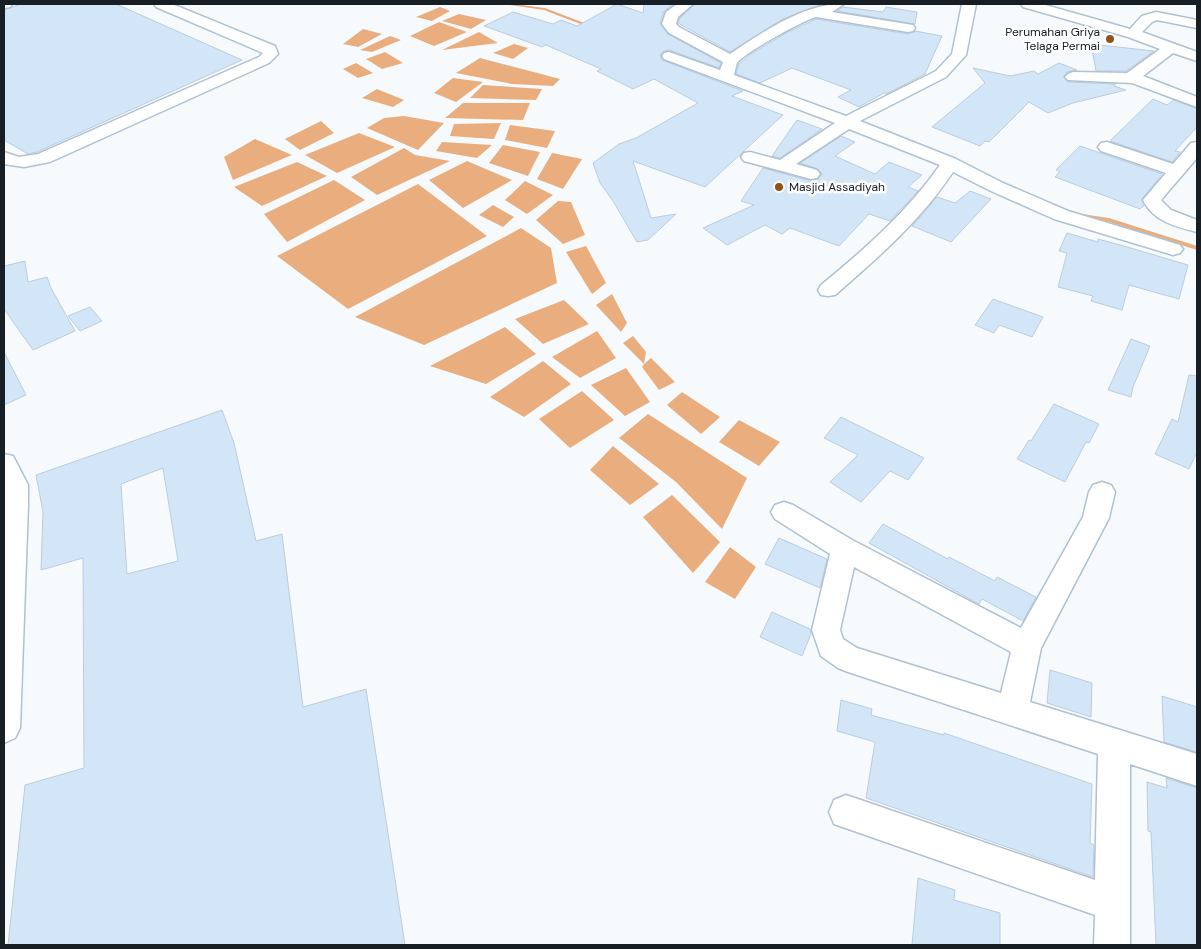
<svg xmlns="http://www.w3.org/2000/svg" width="1201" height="949" font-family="'DM Sans',sans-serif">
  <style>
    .water { fill: #eaad7e }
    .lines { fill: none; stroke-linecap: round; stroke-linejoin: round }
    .stream { fill: #eaad7e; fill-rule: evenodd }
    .building { fill: #d3e6f7; stroke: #bacdde; fill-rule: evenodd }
    .minor-casing { stroke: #afc1d2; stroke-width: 3 }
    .minor { fill: #fff; fill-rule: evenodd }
    .poi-dot { fill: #915319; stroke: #fff; stroke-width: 2 }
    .labels { text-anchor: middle; stroke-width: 5; stroke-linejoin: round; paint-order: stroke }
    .far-poi-label { font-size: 12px; fill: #171e24; stroke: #fff; text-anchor: end }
  </style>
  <rect width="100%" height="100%" fill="#f6fafd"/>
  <path class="water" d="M440,7l10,4 -18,10 -16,-4z
    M459,14l27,6 -15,9 -29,-8z
    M439,22l28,10 -33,14 -24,-10z
    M363,29l19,5 -24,13 -15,-3z
    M479,32l19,11 -56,7z
    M390,36l11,4 -29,12 -12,-2z
    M514,44l14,4 -15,11 -20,-6z
    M385,52l18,11 -21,6 -16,-10z
    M480,58l80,21 -7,7 -41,-2 -56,-11z
    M356,63l17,10 -15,5 -15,-9z
    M453,78l30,4 -27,20 -22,-9z
    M483,85l59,4 -6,11 -66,-2z
    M377,89l27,11 -11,7 -31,-9z
    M463,103h67l-7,17 -78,-2z
    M404,116l40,7 -26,27 -51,-22 17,-10z
    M321,121l13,12 -34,17 -15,-11z
    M501,123l-7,16 -44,-3 4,-12z
    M510,125l45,6 -8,17 -42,-8z
    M359,133l36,14 -58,26 -32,-18z
    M255,139l37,16 -59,25 -9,-23z
    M442,142l50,3 -15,13 -41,-7z
    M503,145l37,7 -12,24 -39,-13z
    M404,148l11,7 35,6 -73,34 -26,-18z
    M552,153l30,6 -19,30 -26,-10z
    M467,161l45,19 -49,28 -34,-28z
    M297,162l30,14 -65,30 -28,-19z
    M334,180l31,20 -78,42 -23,-28z
    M525,181l28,14 -26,19 -22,-14z
    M418,184l69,52 -139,73 -71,-53z
    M558,201l13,1 14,33 -22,9 -27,-24z
    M493,205l21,12 -11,10 -24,-12z
    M521,228l30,20 6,35 -133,62 -69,-28z
    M586,246l20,37 -14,11 -26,-42z
    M612,294l15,29 -6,9 -25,-27z
    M564,300l25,24 -46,20 -28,-25z
    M505,327l31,27 -50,30 -56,-18z
    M597,331l19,27 -36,20 -28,-21z
    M633,336l13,16 -2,12 7,-6 24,24 -16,8 -17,-23 2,-3 -21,-21z
    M543,361l28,23 -47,33 -34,-20z
    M626,368l24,34 -25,14 -34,-31z
    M582,391l32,29 -44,28 -31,-29z
    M682,392l38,25 -19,17 -34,-29z
    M648,414l99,64 -25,51 -46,-47 -57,-44z
    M739,420l41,22 -21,24 -40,-24z
    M613,446l46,38 -29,21 -40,-35z
    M672,495l48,47 -27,31 -50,-56z
    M730,547l26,20 -21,32 -30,-17z"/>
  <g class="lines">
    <path class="stream" d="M503,4h10l32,4 47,18 -4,1 -44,-17z
      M1075,213l34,5 88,28v4l-91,-29 -33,-5 -1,-1z"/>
  </g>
  <path class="building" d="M21,4h95l126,56 -205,92 -9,2 -24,-14v-130z
    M617,4l26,9 1,-9h30l-10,7 -4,12 8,11 53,29 -2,5 -50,-18 -5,1 -4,4 2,5 81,31 -11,5 51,19 -78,72 -72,-26 18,57 25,-4 -28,26 -11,2 -24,-41 -13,-18 -7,-20 26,-19 17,-6 62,-35 -44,-24 -21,10 -36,-18 4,-2 -55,-24 -4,2 -58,-21 29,-14 40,12 8,-4 16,6z
    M695,4h129l-41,15 -53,33 -52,-29 2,-5z
    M843,7l40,5 3,-5 31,5 -2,12 -78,-13z
    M816,19l92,15 7,-3 27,5 -17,38 -39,20 -2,-1 -25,14 -21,-10 13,-7 -59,-22 -32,15 -24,-9 3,-10 12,-10 37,-22z
    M1091,44l63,7 -28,20h-30z
    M1059,63l18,7 -10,2 -3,4 4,6 48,2 -2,2 12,4 -53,13 -25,10 -19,-11 -40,40 -4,-1 -5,5 -48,-19 53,-44 -12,-15 37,8 24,-5 4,3z
    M1153,99l14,6 7,-5 23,9v18l-22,24 5,1 -8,10 -62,-21z
    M797,120l25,9 -42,29 -8,-2z
    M841,136l14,6 -20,14 40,18 14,-12 33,13 -14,12 10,4 -28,30 -21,-7 -30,32 -49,-18 -8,6 -17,-9 -38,20 -24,-17 51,-23 -13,-4 22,-33 48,13 7,-2 4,-5 -4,-5 -18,-6z
    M1080,146l82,28 -20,25 2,6 -4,4 -85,-32 5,-6 -4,-1z
    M970,191l21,8 -40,43 -39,-16 25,-29 18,6z
    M1067,233l31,9v-3l26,7 64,19 -9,34 -50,-14 -7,25 -31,-9 2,-5 -35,-9 9,-34 -8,-2z
    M25,261l3,21 19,-5 4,11 24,43 -42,19 -29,-41v-43z
    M993,299l50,18 -11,20 -33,-12 -5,8 -19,-8z
    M90,307l12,14 -22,10 -12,-15z
    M1131,339l19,7 -17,41 -2,10 -23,-7z
    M4,352l22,43 -22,10z
    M1189,375l8,1v76l-8,17 -34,-15 17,-35 6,3z
    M1054,404l45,20 -10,19 -3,-1 -21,40 -48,-23 12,-19 2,1z
    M222,410l12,33 22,98 26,-7 21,173 63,-18 39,256h-397l17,-160 59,-17 -1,-210 -42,12 2,-58 -7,-37zM163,468l15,93 -51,13 -6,-90z
    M841,417l83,41 -16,22 -18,-9 -29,31 -31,-20 28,-27 -34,-17z
    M883,524l65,35 1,-2 46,24 2,-4 39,20 -13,24 -41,-22 -3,5 -110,-61z
    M779,538l48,21 -7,29 -55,-24z
    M772,612l38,17 1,5 -9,22 -42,-19z
    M1050,670l42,13 -1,34 -44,-14z
    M1162,696l35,11v45l-33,-10z
    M841,700l31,9 -1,6 73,20v-2l148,51 -2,59 4,2 -1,32 -227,-79 9,-56 -38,-11z
    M1166,778l31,10v157h-41l-5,-113 -3,-1 -1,-49 20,6z
    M918,878l37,12 -1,10 46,13v32h-88z"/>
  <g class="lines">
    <g class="minor-casing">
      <path id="minor" d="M4,4h8l-2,3 -6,1z
        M154,4h18l103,42 3,8 -9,9 -219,99 -26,5 -20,-3v-12l15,5 19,-3 221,-97 4,-4 -107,-46z
        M677,4h16l-15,13 -2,7 3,3 51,27c31,-21 76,-52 114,-50l-12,8 81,13 2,3 -2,3 -5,1 -92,-15c-14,4 -72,36 -79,46 -1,3 -2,8 -3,12l112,41 90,-45 16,-17 10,-50h14l-10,51 -20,22 -86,44 96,38 47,24 65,28 112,34 3,4 -3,4 -7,2 -119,-36 -63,-28 -38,-19c-32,48 -74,85 -118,123l-7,1 -7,-1 -3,-5 3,-5c44,-36 86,-73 119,-120l-91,-36 -53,35 21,6 3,4 -3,4 -6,1 -67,-18 -3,-4 3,-4 6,-1 30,8 55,-37 -171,-64 -2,-3 2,-3 5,-1 51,18 3,-8 -54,-29 -7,-9 4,-12z
        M1021,4h21l88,25 12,-13 14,-4 41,8v8l-40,-8 -5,2 -10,10 55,20v9l-24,-8 -30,23 54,21v10l-65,-24 -64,-3 -3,-3 3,-3 5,-2 54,1 33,-24 -32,-12 -105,-30z
        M1107,142l66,22 18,-21 6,-1v16l-36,42 10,10 26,10v12c-21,-5 -44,-11 -54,-32l23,-27 -65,-22 -3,-4 3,-4z
        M4,454l9,2 15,29v20l-8,223 -5,10 -11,5z
        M1102,482l9,3 4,7 -6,26 -68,130 -11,54 167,52v32l-67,-22v181h-36l1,-30 -261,-91 -5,-12 5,-12 12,-5 249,85 3,-126 -250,-82 -10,-4 -17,-12 -9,-26 18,-76 -55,-35 -4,-7 4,-7 9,-3 9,3 61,36 167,87 62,-111 6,-25 4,-7zM854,567l157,85 -10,41 -144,-45 -14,-9 -3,-9z"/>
    </g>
    <use href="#minor" class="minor"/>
  </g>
  <g class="poi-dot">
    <circle cx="1110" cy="39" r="5"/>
    <circle cx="779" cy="187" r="5"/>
  </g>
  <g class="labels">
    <g class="far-poi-label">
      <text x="1100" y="36">Perumahan Griya<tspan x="1100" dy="14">Telaga Permai</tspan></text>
      <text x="789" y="191" text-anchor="start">Masjid Assadiyah</text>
    </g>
  </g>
  <rect width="1201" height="949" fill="none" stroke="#171e24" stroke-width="10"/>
</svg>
